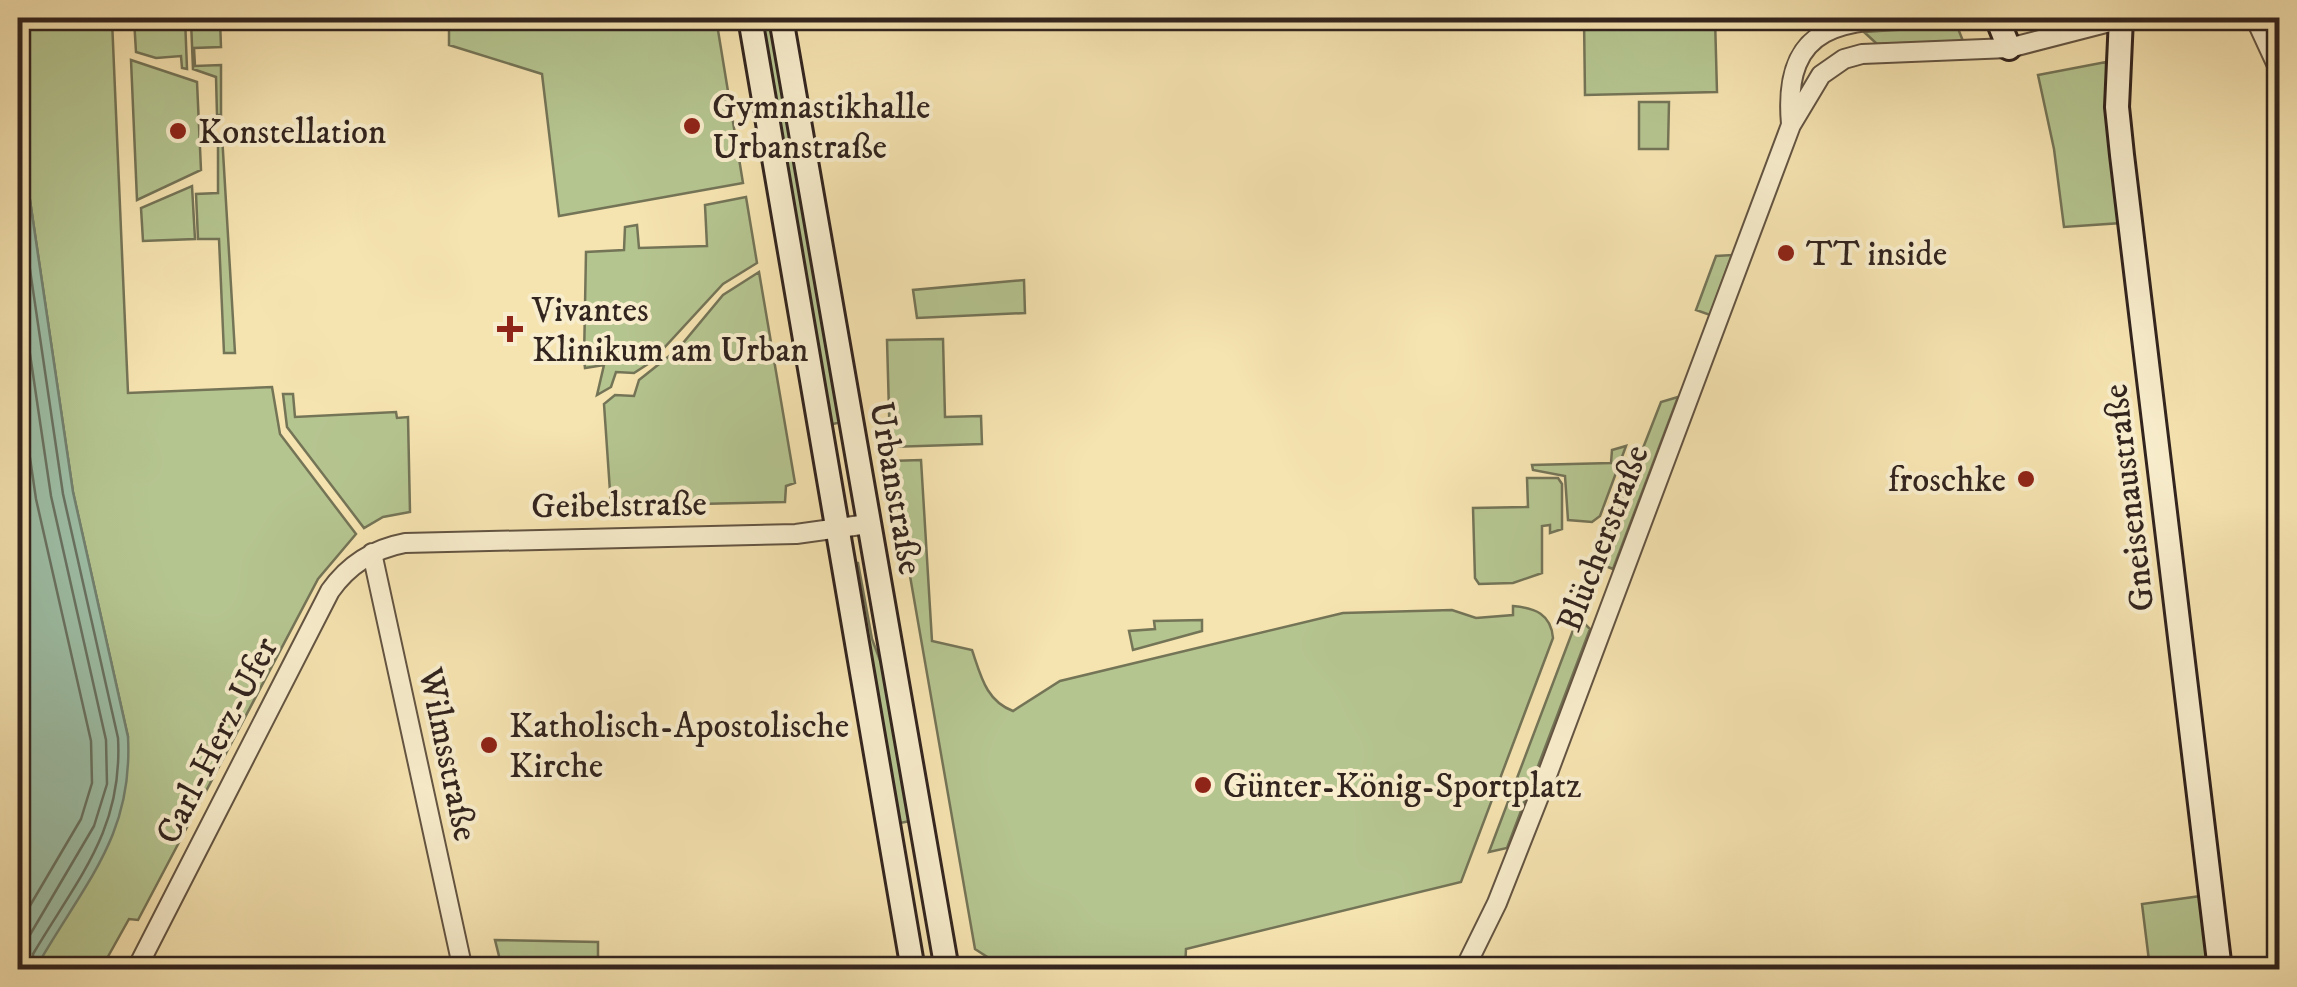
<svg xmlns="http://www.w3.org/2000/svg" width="2297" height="987" font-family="'IM FELL DW Pica',serif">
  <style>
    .green { fill: #b5c590; stroke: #747457; stroke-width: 2.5 }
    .water { fill: #9dbfa7; stroke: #728170; stroke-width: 2.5 }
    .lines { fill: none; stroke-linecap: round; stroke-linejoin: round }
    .shore { stroke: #687262; stroke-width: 2.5 }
    .street-casing { stroke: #635442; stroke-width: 22 }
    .secondary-casing { stroke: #32241e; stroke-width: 28 }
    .street { stroke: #f8edcc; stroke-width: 18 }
    .secondary { stroke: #f8edcc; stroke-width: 22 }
    .poi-dot { fill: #8f2418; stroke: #f8edcc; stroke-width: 4 }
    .labels { text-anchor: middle; stroke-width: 8; stroke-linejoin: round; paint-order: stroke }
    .poi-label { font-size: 35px; fill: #32241e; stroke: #f8edcc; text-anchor: start }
    .street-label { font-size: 35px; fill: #32241e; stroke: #f8edcc }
  </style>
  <rect width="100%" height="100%" fill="#f5e3b0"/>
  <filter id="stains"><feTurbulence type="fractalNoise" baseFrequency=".002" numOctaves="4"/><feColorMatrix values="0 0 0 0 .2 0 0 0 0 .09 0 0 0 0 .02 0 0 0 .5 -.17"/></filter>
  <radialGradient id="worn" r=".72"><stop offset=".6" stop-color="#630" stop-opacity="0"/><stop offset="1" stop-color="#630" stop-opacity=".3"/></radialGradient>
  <path class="green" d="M18,18l94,2 16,373 144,-6 8,47 76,100 -38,45 -180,341 -9,-1 -28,50h-57l-3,-10 87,-222 -55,-245 -55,-373z
    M185,18l2,51 -5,-1 -1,-12 -25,2 -20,-6 -2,-33z
    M716,18l27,165 -184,33 -17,-142 -93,-29v-27z
    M757,18h15l70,404 -14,3z
    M1584,18h131l2,74 -132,3z
    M220,20l1,27 -27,1 1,18 26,-1v50h-4l-1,-38 -23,-8 -2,-48z
    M1957,26l6,15 -86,3 -13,-12z
    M131,60l66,22 4,88 -64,30z
    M2106,62l1,44 14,117 -57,4 -10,-78 -16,-74z
    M1639,102h30l-1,47h-29z
    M218,135h4l13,218h-11l-5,-114h-21l-2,-45 22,-1z
    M192,186l3,53 -52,2 -2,-33z
    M746,197l11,66 -34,21 -72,78 -17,11 -18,-1 -5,15 -14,8 7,-30 -19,3 -1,-8 2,-108 38,-2 1,-23 12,-2 2,23 68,-2 -2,-41z
    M1732,255l-22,60 -14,-5 20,-54z
    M759,272l36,211 -9,3 -1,16 -174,4 -7,-102 11,-9 19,1 5,-16 39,-31 45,-54z
    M1024,280l1,33 -108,5 -4,-28z
    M943,339l2,78 36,-1 1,28 -92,3 -3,-107z
    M283,394h10l2,23 101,-5 1,6 11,-1 2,95 -27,5 -19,11 -77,-101z
    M1678,397l-65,172 -15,-6 63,-161z
    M1626,446l-26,70 -8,6 -24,-2 -3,-44 -32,-6 -1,-5 79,-2 1,-13z
    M921,460l11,181 40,9c9,26 14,51 41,61l47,-30 283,-68 109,-3 24,8 37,-3v-9c22,2 38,8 40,32l-92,244 -275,67 -1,20h-179l-31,-20 -85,-488z
    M1527,478h31l4,6v45l-12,4v-8l-8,1v47l-29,10 -34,1 -4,-6 -2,-70 55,-1z
    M854,563h4l14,76 12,32 26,150 -10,2z
    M1578,617l12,12 -83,219 -18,4z
    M1202,620v11l-69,19 -4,-19 26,-2 -1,-8z
    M2201,896l9,73h-60l-8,-65z
    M495,940l103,2v20l-98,-2z"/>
  <path class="water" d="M18,119l55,373 55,245c5,96 -40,142 -87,222l3,11 -26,-1z"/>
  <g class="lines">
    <path class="shore" d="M18,188l45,306 55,244c5,92 -40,140 -85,216l1,16
      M18,273l33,223 55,244 1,44 -13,42 -73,124v20
      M18,376l18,123 55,242 1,42 -11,36 -63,107"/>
    <g class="street-casing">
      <path id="street" d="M2255,18l25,54
        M1791,124c-10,-111 65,-104 149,-106
        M372,553l91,417
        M136,970l194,-379c19,-27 43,-42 75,-48l391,-9 72,-10
        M1464,970l33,-67 43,-109 251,-669 30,-50 23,-16 18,-5 147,-6 116,-30"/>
    </g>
    <g class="secondary-casing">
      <path id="secondary" d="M750,18l163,952
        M781,18l166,952
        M1997,18l12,30
        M2121,18l-4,89 5,48 98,815"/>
    </g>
    <use href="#street" class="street"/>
    <use href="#secondary" class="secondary"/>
  </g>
  <g class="poi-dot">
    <circle cx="692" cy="126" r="10"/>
    <circle cx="178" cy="131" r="10"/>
    <circle cx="1786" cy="253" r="10"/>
    <path d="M505 314h10v10h10v10h-10v10h-10v-10h-10v-10h10z"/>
    <circle cx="2026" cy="479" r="10"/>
    <circle cx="489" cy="745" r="10"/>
    <circle cx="1203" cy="785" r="10"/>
  </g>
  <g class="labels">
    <g class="poi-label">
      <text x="712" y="118">Gymnastikhalle<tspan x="712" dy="40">Urbanstraße</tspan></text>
      <text x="198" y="143">Konstellation</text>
      <text x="1806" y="265">TT inside</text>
      <text x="532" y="321">Vivantes<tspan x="532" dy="40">Klinikum am Urban</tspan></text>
      <text x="2006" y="491" text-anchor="end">froschke</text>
      <text x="509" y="737">Katholisch-Apostolische<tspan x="509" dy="40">Kirche</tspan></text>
      <text x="1223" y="797">Günter-König-Sportplatz</text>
    </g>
    <g class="street-label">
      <text transform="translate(897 488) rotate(80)" y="12">Urbanstraße</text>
      <text transform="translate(2128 498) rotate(-97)" y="12">Gneisenaustraße</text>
      <text transform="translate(619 504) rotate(-1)" y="12">Geibelstraße</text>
      <text transform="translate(1602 538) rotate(-69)" y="12">Blücherstraße</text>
      <text transform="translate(216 740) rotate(-63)" y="12">Carl-Herz-Ufer</text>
      <text transform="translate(449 754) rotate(78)" y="12">Wilmsstraße</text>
    </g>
  </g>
  <rect width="2297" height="987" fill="none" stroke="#f5e3b0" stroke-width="60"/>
  <rect x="20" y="20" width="2257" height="947" fill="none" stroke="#32241e" stroke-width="5"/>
  <rect x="30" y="30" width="2237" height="927" fill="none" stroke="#32241e" stroke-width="2.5"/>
  <rect width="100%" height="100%" filter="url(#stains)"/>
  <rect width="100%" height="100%" fill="url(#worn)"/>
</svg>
